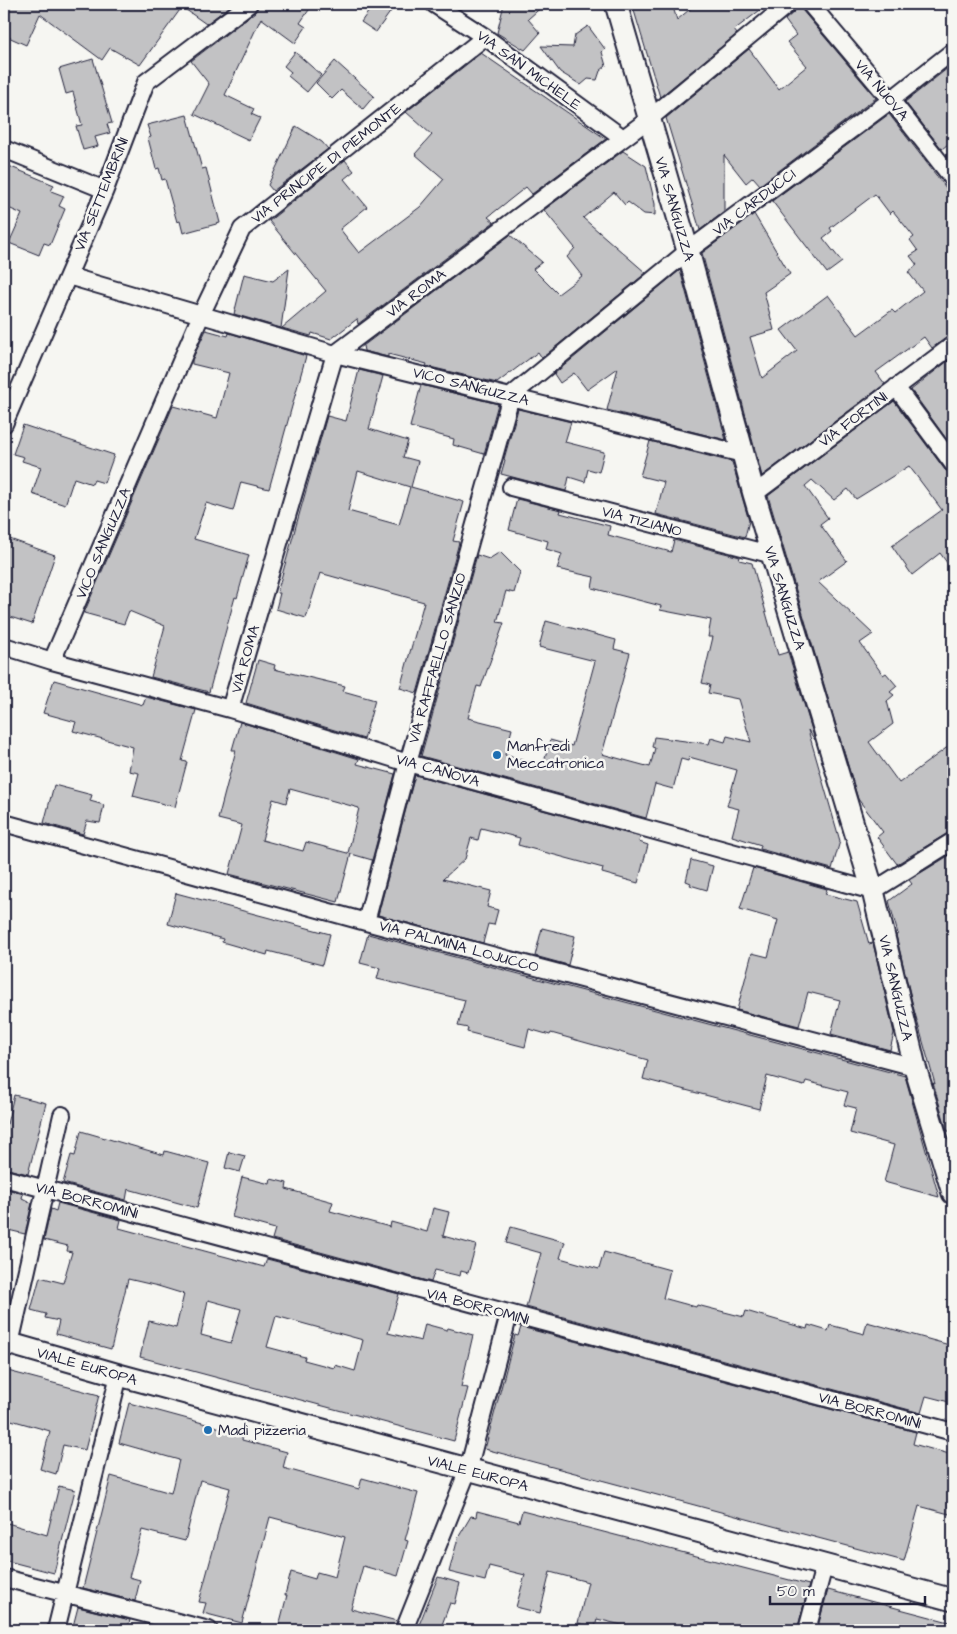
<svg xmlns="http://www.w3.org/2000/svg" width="957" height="1634" font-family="'Architects Daughter',sans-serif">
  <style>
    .building { fill: #c2c2c4; stroke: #22223b; fill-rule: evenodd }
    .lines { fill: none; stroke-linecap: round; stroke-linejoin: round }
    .minor-casing { stroke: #22223b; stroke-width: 20 }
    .tertiary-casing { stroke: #22223b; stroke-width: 25 }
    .minor { stroke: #f6f6f2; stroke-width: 16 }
    .tertiary { stroke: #f6f6f2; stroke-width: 21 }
    .poi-dot { fill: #1f6fb2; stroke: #f6f6f2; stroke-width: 2 }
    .labels { text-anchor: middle; stroke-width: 5; stroke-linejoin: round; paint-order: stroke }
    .street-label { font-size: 15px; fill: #22223b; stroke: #f6f6f2 }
    .poi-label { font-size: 15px; fill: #22223b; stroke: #f6f6f2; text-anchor: start }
  </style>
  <rect width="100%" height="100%" fill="#f6f6f2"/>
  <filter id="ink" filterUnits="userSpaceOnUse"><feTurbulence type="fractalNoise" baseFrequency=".02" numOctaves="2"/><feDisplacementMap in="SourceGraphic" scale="10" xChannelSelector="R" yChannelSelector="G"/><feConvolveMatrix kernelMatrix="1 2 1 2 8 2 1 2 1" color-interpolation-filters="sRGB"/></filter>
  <g filter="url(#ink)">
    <path class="building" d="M4,4h229l-27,20 -24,-17 -42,58 -30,-17 -8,12 -62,-46 -14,31 -22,-10z
      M259,4h54l-13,19 6,4 -11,16 -34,-25 -36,77 29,14 -3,5 9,4 -11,22 -55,-26 15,-30 -18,-23 64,-49z
      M374,4h22l-20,28 -15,-10z
      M504,4h41l-17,15 12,14 -15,17 -28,-17z
      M632,4h40l5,16 19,-16h72l-34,26 3,4 -77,63z
      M798,4h2l2,6 74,88 -116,87 -7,-8 -7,6 -22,-28v57l-24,18 -34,-112 83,-69 30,40 28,-23 -20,-24 9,-7 -11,-15 10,-9z
      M588,26l17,23 -3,3 4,14 -6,5 -3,9 -9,-1 -7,6 -21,-13 -19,-26 32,1 2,-12z
      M295,52l26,23 -14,17 -19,-16 3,-4 -7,-6z
      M481,53l125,86 -74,55 -6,-7 -38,30 6,5 -136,102 -1,-5 -26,20 -19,-6 -1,3 -29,-8 44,-37 -57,-70 76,-61 9,11 -10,8 23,28 -27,22 19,24 61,-46 24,-28 -29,-25 17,-19 -26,-23z
      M93,59l19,64 -5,1 3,9 -15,4 3,9 -15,4 -7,-24 6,-1 -9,-33 -7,2 -7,-25z
      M335,61l39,35 -11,13 -22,-19 -9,9 -16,-16z
      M953,64v76l-11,9 -37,-47z
      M889,114l64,83v138l-6,2 -15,11 -8,-11 -48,35 9,12 -123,92 -60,-223 52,-39 36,60 -26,18 10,38 -24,7 12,41 35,-27 -16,-21 47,-35 30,40 34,-25 3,3 28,-22 -15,-19 9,-7 -7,-9 8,-5 -8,-11 4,-3 -21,-26 -3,3 -15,-20 -45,34 2,3 -9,7 19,24 -15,11 -55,-72z
      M187,115l15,54 4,-1 14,55 -37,10 -3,-12 -3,1 -12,-43 -3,1 -3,-12 -3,1 -8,-31 3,-1 -4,-12z
      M296,126l26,16 6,7 -55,42 -5,-6z
      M623,151l23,15 9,38v11l-11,-1 -16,-12 -3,3 -11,-13 -31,26 63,55 -104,85 -4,-6 -41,31 -71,-17 1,-2 -39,-10v3l-24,-6 -1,-5 147,-111 32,27 -9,7 25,25 24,-18 -15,-19 8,-9 -31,-38z
      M4,164l50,21 -3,6 13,5 -5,10 6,3 -15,36 -6,-2 -5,12 -30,-12 13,-29 -18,-8z
      M289,269l-8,59 -47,-14 10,-40 29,7z
      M680,270l46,170 -119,-30 11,-42 -31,22 -13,-17 -14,10 -6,-9z
      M206,330l22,6 1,-3 77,23 -37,133 -28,-7 -8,29 -27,-8 -12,36 55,16 -12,43 -2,-1 -26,95 -58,-15 14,-51 -36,-15 -5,13 -40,-11 89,-207 44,12 12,-45 -37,-9v-4z
      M953,357v91l-42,-58z
      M359,370l24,6 -14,53 39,12 -5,16 15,4 -7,26 53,15 -11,39 6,1 -2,8 -40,143 -17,-5 24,-86 -104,-29 -14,45 -30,-9 4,-16h-3l50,-177 19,5zM358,471l52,16 -11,38 -51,-14z
      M421,385l77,19 -14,50 -31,-9 1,-6 -44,-12z
      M894,401l51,69 8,4v97l-13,-18 -28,22 -20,-29 50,-36 -33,-44 -53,33 -8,-10 -14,11 -22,-20 -7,6 23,32 -8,6 27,37 -29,21 55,52 -13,9 23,32 3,-2 11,13 -7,6 4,3 -7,6 6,23 -24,18 30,41 54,-40v88l-5,2 -51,31 -20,-27 6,-5 -25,-33 -90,-303z
      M518,409l53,13 -6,20 39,10 -5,20 -11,-3 -3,13 -16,-5 -3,14 -65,-17 4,-14 -1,-1z
      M23,425l91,30 -10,28 -10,-3 -2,4 -18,-6 -9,27 -33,-11 9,-27 -19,-6 2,-4 -11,-3z
      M650,441l82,21 17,59 -4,16 -89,-23 8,-32 -24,-6z
      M517,499l44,11 -1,3 50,13 -2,9 63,17 3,-12 66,17 -1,3 13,3 26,92 10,-3 27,88 -7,-10 32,111 -8,28 -72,-20 1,-4 -29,-9 7,-27 -12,-3 10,-36 -48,-13 -1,4 -7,-2 -8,30 -18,-5 -9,34 -225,-62 56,-201 12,4 11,-7 20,20 -6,21 -8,-2 -9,31 7,1 -23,64 -4,-1 -9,32 44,11 -7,26 38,11 7,-26 22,6 23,-85 -56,-14 7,-26 70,19 -2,9 16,4 -28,101 48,13 5,-19 -3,-1 2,-10 55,7 2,-6 14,4 2,-6 24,6 -13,-43 -30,-6 2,-8 -8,-2 11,-46h-5l3,-17 -51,-10 1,-4 -69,-18 2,-11 -37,-8 5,-15 -16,-5 2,-8 -39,-11z
      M4,537l51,18 -23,69 -28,-9 5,-21 -5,-2z
      M258,660l17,5 -1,4 71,17 -2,5 32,9 -11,39 -118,-36z
      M54,680l89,25 3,-8 50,13 -14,51 5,1 -12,45 -42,-11 6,-23 -10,-2 4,-24 -60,-16 3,-9 -33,-9z
      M240,722l119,37 -2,5 38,10 -23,86 -24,-7 11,-45 -69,-19 -4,14 -13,-4 -11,41 41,11 3,-9 45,12 -13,48 -109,-28 13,-49 -24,-6 18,-69h-4z
      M415,775l225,62 -1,5 9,3 -10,38 -36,-10 1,-5 -85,-23 2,-7 -39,-10 -3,12 -7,-2 -6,21 -22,20 48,12 -4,16 11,3 -4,15 -6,-1 -5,19 -105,-28z
      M54,785l38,10 -2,6 14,4 -4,18 -13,-2 -4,13 -39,-11z
      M953,853v281l-6,-4 -14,-47 2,1 -21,-74 -18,-75 2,-1 -9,-33 23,-17 -3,-4z
      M691,860l22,6 -6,24 -17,-5 1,-2 -5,-2z
      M753,868l74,21 -2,5 32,8 12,42 4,-1 21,90 -4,17 -59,-16 9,-34 -32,-8 -9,34 -62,-16 15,-57 16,4 10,-37 -38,-11z
      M176,893l154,41 -8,31 -54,-14 -1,4 -45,-13 1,-3 -55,-15z
      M542,928l33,8 -7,29 -33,-9z
      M368,934l537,142 34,121 -55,-15 10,-37 -44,-12 6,-25 -12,-3 4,-13 -42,-11 -2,5 -37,-10 -8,33 -116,-30 5,-19 -97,-27 -1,2 -21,-6 -4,18 -58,-15 1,-4 -10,-2 7,-26 -88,-21 3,-11 -20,-5z
      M14,1095l32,8 -18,71 -24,-6v-45l3,1z
      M81,1131l83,24 1,-4 44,12 -12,45 -69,-19 -2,11 -63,-17 8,-28 4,1z
      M229,1152l16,4 -5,16 -15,-4z
      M242,1177l28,7 1,-5 16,4 -1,6 47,13 -3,9 60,16 1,-5 36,10 6,-24 16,4 -6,24 33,9 -8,28 -7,-2 -1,5 -25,-6 -4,12 -159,-43 3,-10 -43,-12z
      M4,1188l19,6 -1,4 10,5 -7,31 -21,-5z
      M58,1203l63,17 -2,8 145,39 3,-8 132,35 -11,39 33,8 4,-17 22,6 1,-2 25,7 -12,52 7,1 -14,53 -314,-84 9,-36 27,7 8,-34 -26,-8 -30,-7 -17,70 -55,-15 3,-13 -14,-3 1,-4 -15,-4 9,-33 23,6 9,-31 -5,-1 1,-5 -24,-6 7,-31 5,2zM208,1300l33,9 -10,34 -30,-8zM276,1316l87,24 -8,31 -20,-6 -1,3 -30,-8 1,-3 -38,-10z
      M511,1227l54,15 -5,16 39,11 5,-17 66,18 -7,28 33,9 1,-2 47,12 2,-6 61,18 1,-4 20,6 2,-6 34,9 3,-12 86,24v57l-27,-7 -5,17 -395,-106 15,-54 -35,-10z
      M521,1327l395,105 -3,12 40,11v60l-34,-9 -15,55 -419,-112 30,-114 3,1z
      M4,1370l95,25 -14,55 -22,-5 -7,29 -16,-5 10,-38 -46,-13z
      M129,1403l114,31 -1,6 45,12 -4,16 76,21 3,-11 56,15 -13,47 3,1 -10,35 -35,-10 -12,43 46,12 -3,9h-116l9,-35h-2l6,-23 24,7 2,-7 18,5 10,-40 -75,-20 -28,106 -39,-10 3,-10 -7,-1 31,-114 -30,-8 -15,61 -43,-11 -13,47 11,3 -5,21 -52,-13 28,-112 60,17 8,-33 -60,-17z
      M59,1486l16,4 -21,83 -50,-13v-38l43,13z
      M477,1511l42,11 3,-11 287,74 -12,45h-168l1,-3 -33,-8 -2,9 -17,-5 10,-41 -38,-10 -10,41 -24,-6 9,-32 -36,-9 -4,15 -36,-9 9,-34 13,-22 5,1z
      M438,1577l22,6 -5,21 -5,-1 -10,27h-23z
      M828,1590l125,33v7h-136z
      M78,1607l52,13 -3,10h-55z"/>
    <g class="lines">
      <g class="minor-casing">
        <path id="minor" d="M434,4l51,33 138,101
          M810,4l81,96 62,79
          M4,149l101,41
          M68,276l267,78 408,100
          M896,387l57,77
          M4,424l101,-234 41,-108 103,-78
          M511,487l262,68
          M754,494l199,-149
          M4,646l48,15 178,48 178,54 465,128 80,-50
          M52,661l149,-346 41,-86 243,-192
          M230,709l105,-355 314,-235 139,-115
          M4,823l362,99 549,145
          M366,922l42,-159 103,-367 177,-145 203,-151 62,-49
          M4,1178l949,254
          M10,1344l52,-229
          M4,1578l205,52
          M56,1630l63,-255
          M404,1630l64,-160 41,-156
          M807,1630l17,-64"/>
      </g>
      <g class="tertiary-casing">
        <path id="tertiary" d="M616,4l72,247 66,243 119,397 42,176 38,126
          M4,1342l115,33 834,225"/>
      </g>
      <use href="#minor" class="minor"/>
      <use href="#tertiary" class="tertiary"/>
    </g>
  </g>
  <g class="poi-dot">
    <circle cx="497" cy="755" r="5"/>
    <circle cx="208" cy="1430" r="5"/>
  </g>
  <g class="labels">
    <g class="street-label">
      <text transform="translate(529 70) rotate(36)" y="5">VIA SAN MICHELE</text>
      <text transform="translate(882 90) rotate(50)" y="5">VIA NUOVA</text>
      <text transform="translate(326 163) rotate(-38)" y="5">VIA PRINCIPE DI PIEMONTE</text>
      <text transform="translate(101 194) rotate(-68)" y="5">VIA SETTEMBRINI</text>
      <text transform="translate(754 202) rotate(-37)" y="5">VIA CARDUCCI</text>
      <text transform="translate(675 209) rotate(74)" y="5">VIA SANGUZZA</text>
      <text transform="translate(416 293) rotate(-37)" y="5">VIA ROMA</text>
      <text transform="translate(471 386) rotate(14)" y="5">VICO SANGUZZA</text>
      <text transform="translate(853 419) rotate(-37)" y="5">VIA FORTINI</text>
      <text transform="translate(642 521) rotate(15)" y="5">VIA TIZIANO</text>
      <text transform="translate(103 543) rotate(-67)" y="5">VICO SANGUZZA</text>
      <text transform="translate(785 598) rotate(73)" y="5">VIA SANGUZZA</text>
      <text transform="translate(437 658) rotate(-74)" y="5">VIA RAFFAELLO SANZIO</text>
      <text transform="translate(245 659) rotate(-74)" y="5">VIA ROMA</text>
      <text transform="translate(438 770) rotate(16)" y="5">VIA CANOVA</text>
      <text transform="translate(459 946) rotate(15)" y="5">VIA PALMINA LOJUCCO</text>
      <text transform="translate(896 988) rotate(77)" y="5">VIA SANGUZZA</text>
      <text transform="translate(87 1200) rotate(15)" y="5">VIA BORROMINI</text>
      <text transform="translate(478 1306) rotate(15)" y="5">VIA BORROMINI</text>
      <text transform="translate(87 1366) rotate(16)" y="5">VIALE EUROPA</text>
      <text transform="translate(870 1410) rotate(15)" y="5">VIA BORROMINI</text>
      <text transform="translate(478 1473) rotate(15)" y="5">VIALE EUROPA</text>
    </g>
    <g class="poi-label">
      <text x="507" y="751">Manfredi<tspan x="507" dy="17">Meccatronica</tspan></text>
      <text x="218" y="1435">Madì pizzeria</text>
    </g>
  </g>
  <rect width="957" height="1634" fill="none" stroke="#f6f6f2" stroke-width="20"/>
  <rect x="10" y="10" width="937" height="1614" fill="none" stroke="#22223b" stroke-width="2" filter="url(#ink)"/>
  <path d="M770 1596v8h155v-8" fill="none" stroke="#22223b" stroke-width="2.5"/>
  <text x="777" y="1596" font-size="15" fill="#22223b" stroke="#f6f6f2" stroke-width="4" paint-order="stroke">50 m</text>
</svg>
